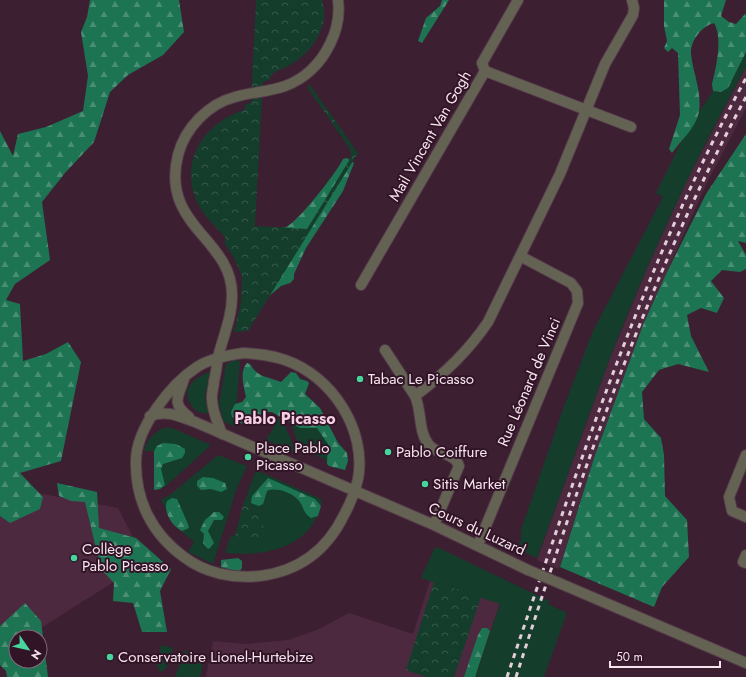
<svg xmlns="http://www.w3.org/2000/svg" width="746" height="677" font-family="Jost,sans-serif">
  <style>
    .built { fill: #4c293f }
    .grass { fill: #143d2c }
    .forest { fill: url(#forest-firs); fill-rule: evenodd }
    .park { fill: url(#park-crowns) }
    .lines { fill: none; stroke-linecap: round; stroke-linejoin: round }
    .street-casing { stroke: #563b4c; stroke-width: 12 }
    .street { stroke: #646353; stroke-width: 10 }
    .rail { stroke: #e3ceda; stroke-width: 3; stroke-dasharray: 5 5; stroke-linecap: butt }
    .street-bridge-casing { stroke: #563b4c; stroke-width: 12; stroke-linecap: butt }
    .street-bridge { stroke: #646353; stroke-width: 10 }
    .poi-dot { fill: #48d49d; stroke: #311527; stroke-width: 1.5 }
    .labels { text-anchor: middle; stroke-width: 4; stroke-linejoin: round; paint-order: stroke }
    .street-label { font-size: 15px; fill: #f8e4ef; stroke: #311527 }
    .poi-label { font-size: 15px; fill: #f8e4ef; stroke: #311527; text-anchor: start }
    .neighbourhood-label { font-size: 16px; font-weight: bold; fill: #f6cfe5; stroke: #311527 }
  </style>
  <defs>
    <pattern id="forest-firs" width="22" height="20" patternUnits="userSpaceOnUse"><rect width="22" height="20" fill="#1d7453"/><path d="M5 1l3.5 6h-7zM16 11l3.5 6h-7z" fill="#4a8e74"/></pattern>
    <pattern id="park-crowns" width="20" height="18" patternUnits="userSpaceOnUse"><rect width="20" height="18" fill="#143d2c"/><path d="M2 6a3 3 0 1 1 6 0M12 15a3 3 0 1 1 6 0" fill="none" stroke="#37594b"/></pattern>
  </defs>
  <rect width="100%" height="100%" fill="#3c1f31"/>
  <path class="built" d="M746,67v41l-40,77 -63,140 -49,133 -35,111 -22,-9 73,-202 38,-92 41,-90z
    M0,486l118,22 17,33 15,18 -109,69 -41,5z
    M430,581l70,22 -25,74h-269l7,-36 33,3 42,-4 29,-10 32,-17 64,21z"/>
  <path class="grass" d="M746,52v15c-52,94 -97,191 -136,291 -25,66 -48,134 -73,200l-20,-9 4,-10v-9l43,-124 29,-75 70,-134 -7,-4 27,-54 13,-18 3,-9 14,-21 8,1 7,-4z
    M234,360l6,1 -5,66 -12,-6 -4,-17 7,-40z
    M213,370l-8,24 3,19c-2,0 -7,0 -9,-1 -8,-3 -14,-16 -11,-23 4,-10 16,-15 25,-19z
    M303,379l6,4 -4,11 15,14 18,35 9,10 1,8 -3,9 -16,-4 -4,-7 -24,-9 -16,-41z
    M281,415l14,35 -1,3 -28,-13z
    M163,428h9l39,17 -46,42 -11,3v-39h-10c3,-12 9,-17 19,-23z
    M218,455l29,11 -10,22 -24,76 -25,-12 6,-10 -20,-17 -13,-25 10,-6z
    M256,470l63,28 3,2c-8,48 -57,57 -97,53l6,-18 28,6 8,-30 -24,-6z
    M437,547l112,54 -1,3 19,9 -23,64h-69l25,-73 -79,-26 13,-29z
    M161,645l12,3 -7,21 -6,3 -3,-7z
    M184,651c19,5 21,7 16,26h-25z"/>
  <path class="forest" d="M90,0h89l5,32 -21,23 -35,20 -18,17 -16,50 -29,31 -23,29 8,58 -35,24 -9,16 14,4 3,57 23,-7 22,-12 13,20 -20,99 -41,12 23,24 -3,12 -30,14 -10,-7v-385l13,25 5,-22 28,-7 37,-16 5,-35 -7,-44 6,-15z
    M442,0h7l-27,43 -4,-2 8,-23 14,-12z
    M664,0h62l-5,16 8,6 7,2 10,-11v39l-18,36 -7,4 -8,-1 -1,-7c4,-16 11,-46 2,-61 -12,3 -24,18 -23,31 2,20 11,37 8,58 -3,16 -18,28 -27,41l-3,-4 11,-34 -2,-62 -6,-5 -4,4 -4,-4 3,-7 -3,-15z
    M746,134v109l-8,-2 8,14v14l-6,3 -18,-2 -11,11 13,17 -7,15 -16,-5 -14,7 4,21 18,36 -31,-8 -19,6 -17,22 2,27 17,19 3,17 1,41 22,24 2,37 -27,30 -8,20 -94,-40 34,-109 49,-133 23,-51 40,-80z
    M347,158l7,5 -11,28 -37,57 -12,26v5l-4,4 -9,3 -20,17 6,-76c5,0 14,2 19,0 12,-5 51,-55 57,-68z
    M247,363l3,1c8,14 17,12 31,18l10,-10 5,1 4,6 7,2 2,2 -4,11 15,14 18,35 9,10 1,8 -3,9 -16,-4 -2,-2 1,-20 -11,-16h-17l-28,-16h-7l-18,13 -7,-2 -8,-6 -1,-5 4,-8 7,-2 4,-5c-2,-10 -7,-25 1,-34z
    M163,443l13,1 9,5v4l-3,5 -19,6 -2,5 4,16 -5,4 -6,1v-39l3,-5z
    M203,477l10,1 12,5 2,6 -6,3 -10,-3 -10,1 -4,-4v-5z
    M268,478l47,21 6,7 -3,10 -7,2c-8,-5 -7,-11 -12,-17 -7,-9 -24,-14 -32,-10l-4,13 -4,2 -8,-3 1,-7z
    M57,483l40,9 2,36 37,10 35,31 -11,22 7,41h-25l-9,-29 -20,-2 1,-18 -13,-14 -16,-67 -14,-1 -12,-5z
    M172,498l5,1 11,25 1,4 -7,3c-10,-5 -19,-19 -15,-30z
    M214,512h5l5,5 -2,3h-8l-6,11 6,12 -4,5 -2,1 -5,-6 1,-9 -4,-4 5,-10z
    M238,558l4,3v7l-3,4 -18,-5v-7z
    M25,603l16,18 7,56h-41l-1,-6 -6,-6v-39zM16,637h24v24h-24z
    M482,628h5l3,3 -15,46h-11l14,-42z"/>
  <path class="park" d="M256,0h66c0,4 2,5 2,8 3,24 -16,48 -36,58 -9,5 -15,4 -19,14l-6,2 -8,144 52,3 43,-70 1,-6 -3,-7 -41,-59 3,-2 48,68 -110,178 -14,1 7,-29 1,-27 -8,-18 -9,-14v-7c-10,-11 -21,-21 -27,-33 -20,-41 5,-81 46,-94l2,-6 5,-1z
    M243,505l24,6 -8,31 -24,-6z
    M434,582l47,15 -27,80h-28l-20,-7z"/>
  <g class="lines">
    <g class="street-casing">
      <path id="street" d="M485,71l146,56
        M361,285l124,-214 -3,-8 36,-63
        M385,350l30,46
        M244,353c14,1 28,2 41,7 47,16 82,70 73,119 -3,13 -8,25 -14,36 -17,35 -45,56 -84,61 -27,3 -55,-3 -76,-19 -32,-23 -49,-57 -48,-96 0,-33 35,-77 61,-94 14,-9 31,-12 47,-14z
        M184,379c-6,19 -13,24 5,38
        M150,416c18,-6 28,0 45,6l239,103 94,45
        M222,434c-4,-11 -10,-23 -10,-35 -1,-5 2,-12 2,-18 2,-8 3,-16 4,-24 5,-20 14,-40 14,-61 1,-58 -72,-69 -54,-141 7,-27 30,-51 57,-58 16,-5 34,-5 50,-11 20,-7 36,-23 45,-42 7,-14 10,-29 8,-44
        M746,455l-17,42 3,14 14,6
        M434,525l25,-59c-4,-13 -23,-12 -30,-21 -11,-13 -7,-34 -14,-49 27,-20 54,-46 73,-74l72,-148 45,-110 28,-49 1,-7 -2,-8
        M478,545l100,-242 -1,-12 -6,-8 -51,-27
        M746,555l-3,7 3,1
        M559,583l187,80"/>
    </g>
    <use href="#street" class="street"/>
    <path class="rail" d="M507,677c69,-204 135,-409 239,-599
      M516,677c64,-199 130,-396 230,-580"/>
    <g class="street-bridge-casing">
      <path id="street-bridge" d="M528,570l31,13"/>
    </g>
    <use href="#street-bridge" class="street-bridge"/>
  </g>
  <g class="poi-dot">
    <circle cx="360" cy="379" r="4"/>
    <circle cx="388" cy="452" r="4"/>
    <circle cx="248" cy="457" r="4"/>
    <circle cx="425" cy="484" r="4"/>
    <circle cx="74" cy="558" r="4"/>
    <circle cx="110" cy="657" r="4"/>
  </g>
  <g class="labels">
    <g class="street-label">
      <text transform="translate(430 136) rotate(-60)" y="5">Mail Vincent Van Gogh</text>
      <text transform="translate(529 382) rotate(-67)" y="5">Rue Léonard de Vinci</text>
      <text transform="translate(477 529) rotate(25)" y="5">Cours du Luzard</text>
    </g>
    <g class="poi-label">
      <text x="368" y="384">Tabac Le Picasso</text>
      <text x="256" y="453">Place Pablo<tspan x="256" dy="17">Picasso</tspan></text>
      <text x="396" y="457">Pablo Coiffure</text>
      <text x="433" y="489">Sitis Market</text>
      <text x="82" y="554">Collège<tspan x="82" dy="17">Pablo Picasso</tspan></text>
      <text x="118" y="662">Conservatoire Lionel-Hurtebize</text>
    </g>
    <g class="neighbourhood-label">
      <text x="285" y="424">Pablo Picasso</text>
    </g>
  </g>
  <g transform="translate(28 649) rotate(124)"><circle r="19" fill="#311527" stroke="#816877"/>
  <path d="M0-3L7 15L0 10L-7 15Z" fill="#48d49d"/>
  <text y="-6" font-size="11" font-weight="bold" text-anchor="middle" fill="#f8e4ef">N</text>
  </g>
  <path d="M610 661v6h110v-6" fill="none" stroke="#f8e4ef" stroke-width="2"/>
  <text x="616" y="661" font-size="12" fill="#f8e4ef" stroke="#311527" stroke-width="3" paint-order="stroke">50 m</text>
</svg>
